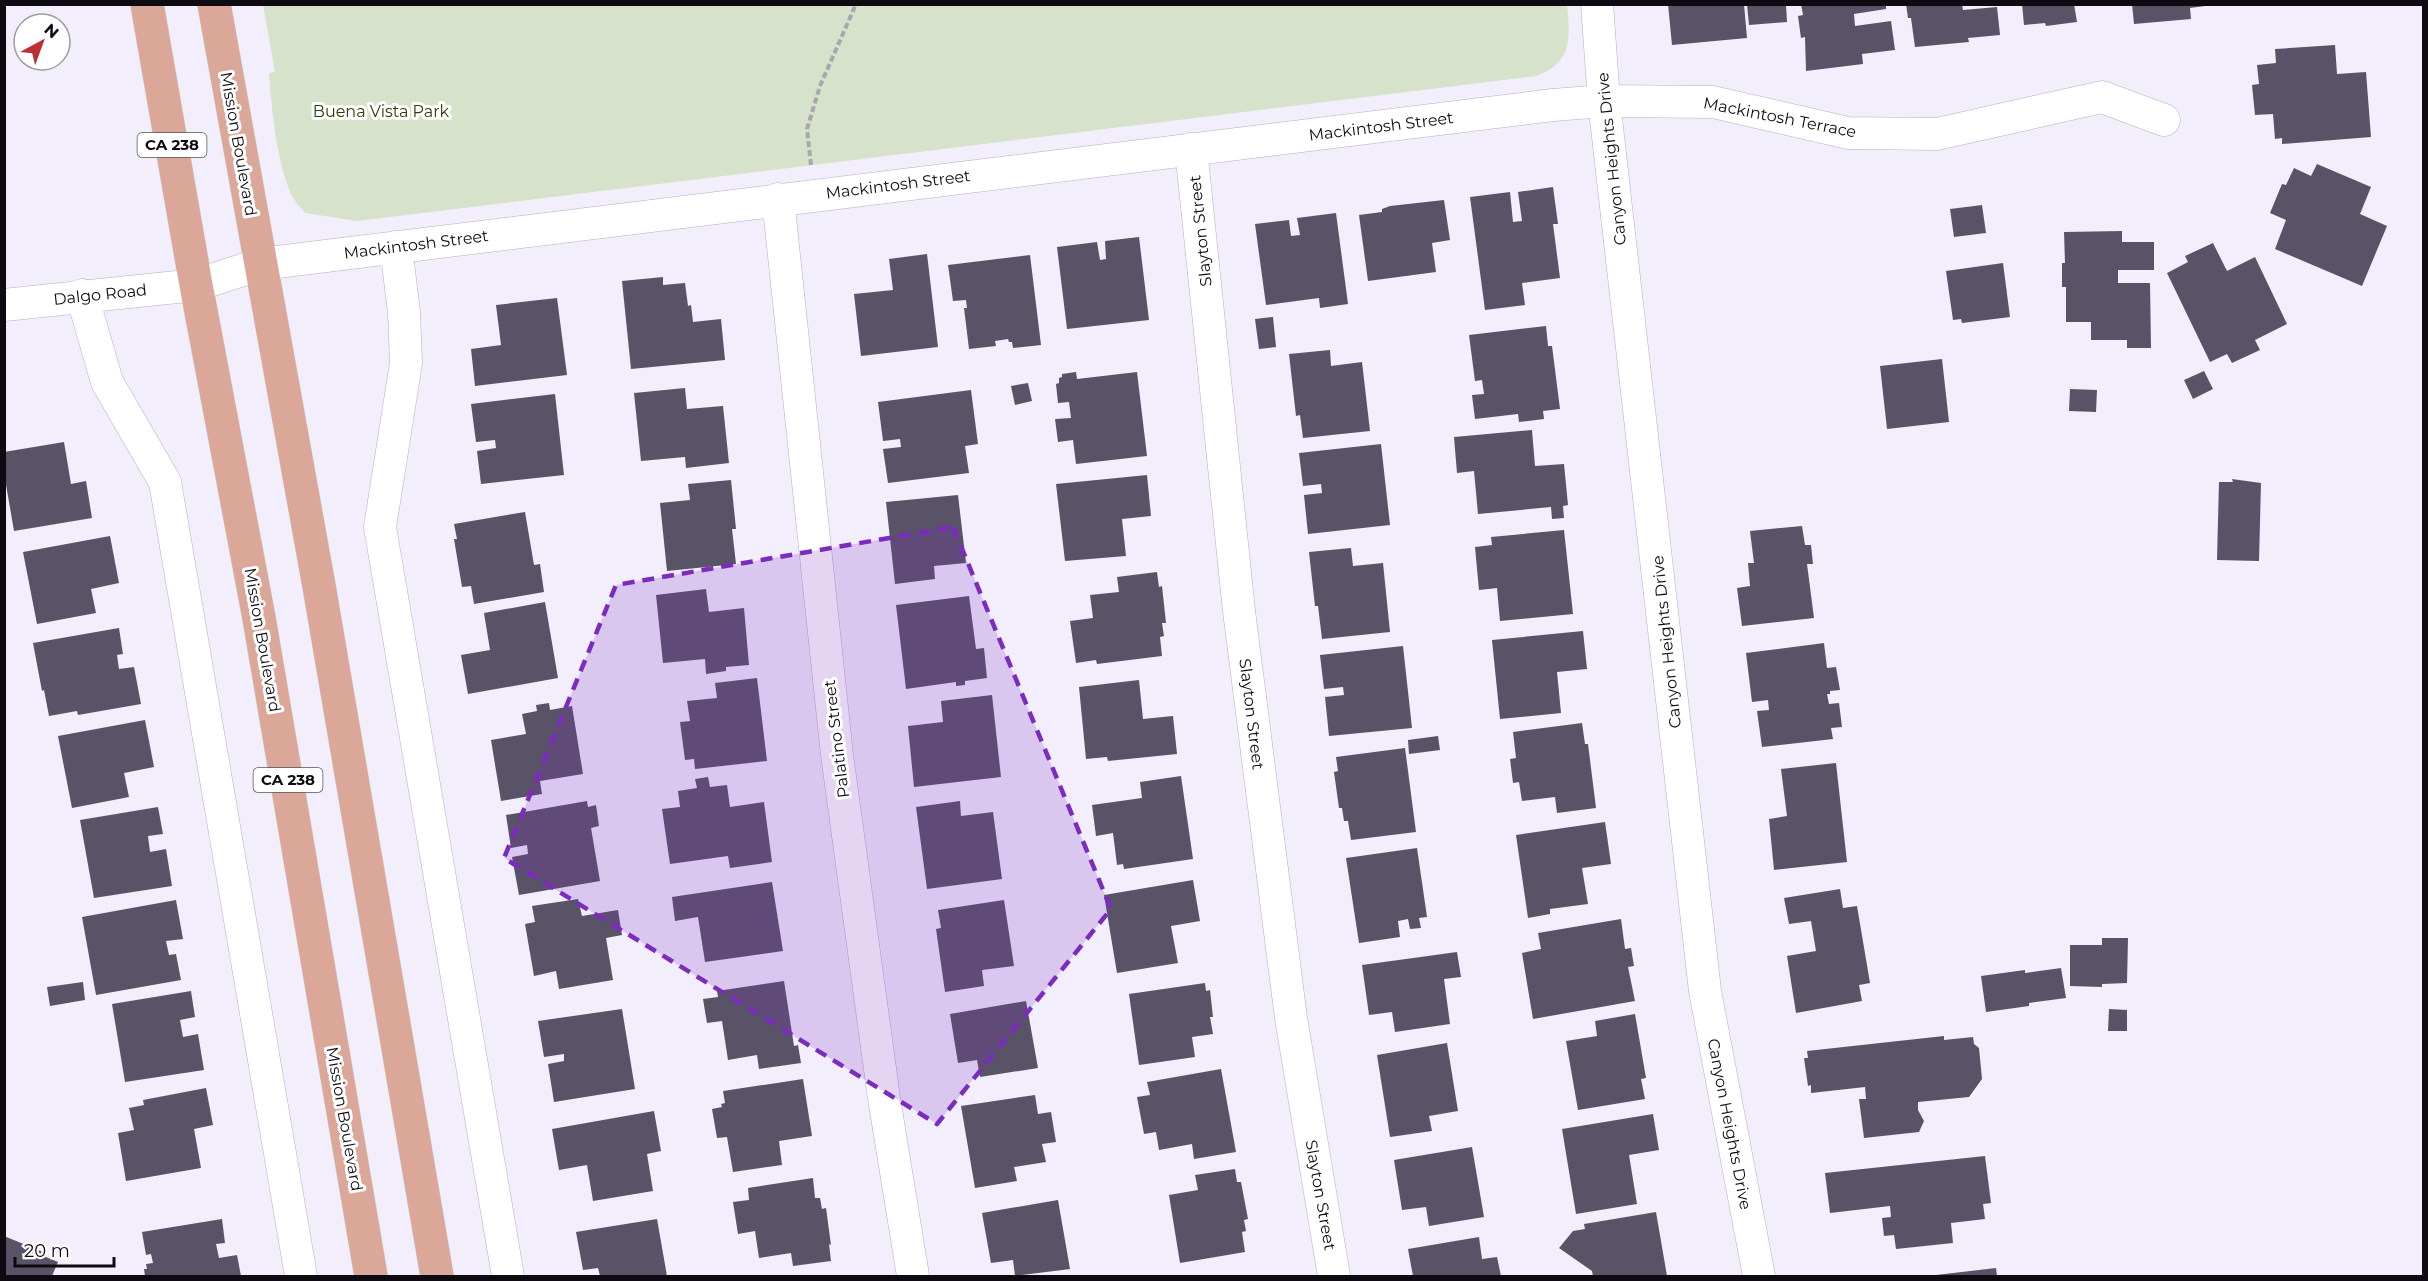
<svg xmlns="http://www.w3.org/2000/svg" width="2428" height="1281" font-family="Montserrat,sans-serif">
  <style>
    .green { fill: #d6e2c9 }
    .building { fill: #595367 }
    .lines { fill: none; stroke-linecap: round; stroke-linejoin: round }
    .street-casing { stroke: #b5aec5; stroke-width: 33 }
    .primary-casing { stroke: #d3d3d4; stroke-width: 34 }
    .path { stroke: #a9a5b1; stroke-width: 4; stroke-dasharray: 6 3; stroke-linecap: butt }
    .street { stroke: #fff; stroke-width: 32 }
    .primary { stroke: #dba798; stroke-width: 33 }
    .marked { fill: #7b2cbf; fill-opacity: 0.2; stroke: #7b2cbf; stroke-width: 4.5; stroke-dasharray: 12 8; stroke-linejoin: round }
    .labels { text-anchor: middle; stroke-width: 6; stroke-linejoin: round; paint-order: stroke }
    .shield { fill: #fff; stroke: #565459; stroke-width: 1.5 }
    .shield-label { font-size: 15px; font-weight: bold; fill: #0d0a12 }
    .park-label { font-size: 16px; fill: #2c3f09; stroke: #fff }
    .street-label { font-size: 16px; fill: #0d0a12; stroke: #fff }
  </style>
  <rect width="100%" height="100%" fill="#f2eefc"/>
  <path class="green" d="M1567,5c3,32 6,58 -31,71l-1179,145 -52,-8c-4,-6 -11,-12 -14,-19 -15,-36 -19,-82 -22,-121l6,-1 -12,-67z"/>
  <path class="building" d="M1668,4h76l3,34 -75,7z
    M1801,4h85v5l-32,5 1,12 36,-5 4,29 -33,4 1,10 -57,7 -1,-34 -4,1 -3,-22 5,-1z
    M1906,4h56l1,6 34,-3 3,28 -32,3 1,4 -54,5 -4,-29h-3z
    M2022,4h52l3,18 -31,4 -1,-3 -21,2z
    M2132,4h73v2l-15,2 1,11 -57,5z
    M1747,5h39l1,17 -38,3z
    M2335,45l2,29 29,-2 5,65 -89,7v-6l-7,1 -2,-25 -18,1 -3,-30 7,-1 -2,-19 19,-2 -1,-14z
    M2317,164l54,23 -11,27 27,12 -25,60 -87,-37 11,-29 -16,-7 12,-29 4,1 8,-17 17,8z
    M1553,187l5,37h-5l7,54 -38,5 3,22 -40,5 -15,-113 40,-5 3,30 9,-1 -4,-29z
    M1444,200l6,40 -18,3 4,29 -68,9 -9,-66 23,-3v-3l8,-3z
    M1982,205l4,28 -32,4 -4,-28z
    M1336,213l12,91 -28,4 -1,-10 -53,7 -11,-81 34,-4 2,16 9,-1 -3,-17z
    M2122,231v11h32v28h-36v13h32l1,65h-24v-8h-36v-18h-25v-35h-4v-24h3l-1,-31z
    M1139,237l10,83 -82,9 -10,-82 40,-5 3,18 6,-1 -1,-18z
    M2213,243l14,28 28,-14 32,67 -32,16 5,10 -28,13 -5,-9 -17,8 -43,-89 21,-11 -3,-6z
    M927,254l11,93 -77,9 -7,-62 39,-4 -4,-31z
    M1030,255l11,90 -28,3 -1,-6h-3l-1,-3 -13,2 1,5 -27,3 -5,-41h3l-1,-8 -13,1 -5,-36z
    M2003,263l7,54 -48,6 -1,-4 -8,1 -7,-49z
    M663,277v8l22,-2 3,23 3,-1 2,17 28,-3 4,41 -94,9 -9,-88z
    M557,298l10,77 -92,11 -4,-37 30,-4 -5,-40z
    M1273,317l3,30 -17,2 -4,-30z
    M1546,326l2,20h4l8,63 -17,2 1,8 -25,3 -1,-8 -43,5 -3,-24 12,-1 -2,-14 -7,1 -6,-46z
    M1330,350l1,16 31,-4 8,69 -67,7 -3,-23 -4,1 -7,-62z
    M1942,359l7,63 -62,7 -7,-63z
    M2204,371l9,18 -20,10 -9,-19z
    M1076,372l1,7 60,-7 10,84 -71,8 -3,-24 -15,2 -3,-23 16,-1 -2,-16 -11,1 -2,-19 3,-1v-5l3,-1v-3z
    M1028,383l4,18 -17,4 -4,-19z
    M685,388l2,21 36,-3 6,57 -43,5 -1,-11 -44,4 -7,-68z
    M2070,389l27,1 -1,22 -27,-1z
    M971,390l7,54 -13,2 4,27 -81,10 -5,-34 18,-2 -1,-8 -17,2 -5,-39z
    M555,394l9,81 -83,9 -4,-33 19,-3 -1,-8 -19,2 -5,-38z
    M1532,430l3,36 29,-2 4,41 -5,1 1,12 -12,1 -1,-12 -73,7 -4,-43 -17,2 -3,-36z
    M64,442l7,42 15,-3 6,37 -78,13 -10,-58v-21z
    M1381,444l9,81 -82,9 -4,-39 18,-2 -1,-9 -18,2 -4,-33z
    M1147,475l4,41 -29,3 4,37 -61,5 -9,-77z
    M2232,479l29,4 -2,78 -42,-1 2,-78h14z
    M731,480l5,49h-4l4,35 -69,7 -7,-68 30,-3 -2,-16z
    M958,495l8,68 -32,3 1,13 -40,5 -9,-82z
    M525,512l9,53 6,-1 4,28 -70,12 -3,-18 -9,1 -8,-48h3l-3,-15z
    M1802,526l3,19h6l2,19h-6l7,54 -72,8 -5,-38 13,-2 -2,-23h6l-4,-32z
    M1564,530l9,84 -73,7 -3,-33 -18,2 -4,-43 17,-2 -1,-8z
    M110,536l9,47 -28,6 5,24 -59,11 -14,-72z
    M1351,548l2,18 30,-3 7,69 -68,7 -4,-33h-3l-6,-54z
    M1157,572l2,15 3,-1 4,37h-4l2,13 -4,1 2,19 -65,8 -1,-4 -20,3 -6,-42 23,-3 -3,-23 29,-3 -2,-15z
    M706,589l3,23 35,-4 5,57 -23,2v4l-20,3 -1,-15 -42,4 -7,-68z
    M969,596l7,53 8,-1 3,30 -22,3v4l-9,1v-4l-50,7 -10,-84z
    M545,602l13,76 -90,16 -7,-39 29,-5 -6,-37z
    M119,628l4,26 -6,1 2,14 15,-2 7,37 -63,11 -1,-4 -28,5 -5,-26 -2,1 -9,-48z
    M1583,631l4,38 -30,3 4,41 -61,6 -8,-79z
    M1824,643l3,25 9,-1 4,23 -10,1v3h-3l2,10 10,-1 3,24 -11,1 2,11 -71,8 -5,-36 12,-1 -1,-10 -16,2 -6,-49z
    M1403,646l9,82 -83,8 -4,-39 19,-2 -1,-8 -19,2 -4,-34z
    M757,678l10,83 -72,8 -1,-10 -9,1 -5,-38 10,-1 -3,-20 30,-3 -2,-15z
    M1139,680l4,39 30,-3 4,38 -69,7 -1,-4 -21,2 -7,-72z
    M992,695l9,82 -87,10 -6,-61 35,-4 -2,-21z
    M549,703l1,7 22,-4 11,68 -43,7 2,13 -41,7 -10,-61 35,-6 -4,-20 15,-3 -1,-6z
    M145,720l9,47 -30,6 5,24 -57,11 -14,-72z
    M1582,723l3,21h3l8,64 -39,5 -2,-16 -33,4 -3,-19 -6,1 -3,-24 6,-1 -3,-26z
    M1438,736l2,14 -31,4 -1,-14z
    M1405,748l11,84 -65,8 -3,-19h-4l-2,-13h-3l-5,-36 4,-1 -2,-14z
    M1836,763l11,99 -73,8 -5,-51 18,-3 -6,-47z
    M1181,776l12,83 -69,10 -1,-5 -6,1 -4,-32 -17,3 -4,-31 50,-7 -2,-16z
    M708,777l2,10 17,-2 3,22 34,-5 8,60 -42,6 -2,-12 -58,8 -8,-55 18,-2 -2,-16 19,-3 -2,-9z
    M587,801l1,6 8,-2 3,21 -8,2 9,53 -81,14 -7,-38 16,-3 -1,-9 -16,3 -5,-33z
    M960,801l1,15 32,-4 9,67 -75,10 -11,-82z
    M158,807l5,27 -15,2 2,16 16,-3 6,37 -78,12 -14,-78z
    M1605,822l6,42 -29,4 6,36 -38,5v5l-22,4 -12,-83z
    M1417,848l10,69 -8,1 2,10 -11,1 -2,-10 -10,2 2,16 -41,6 -13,-85z
    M1193,880l7,41 -29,5 7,37 -61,10 -13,-78z
    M772,882l11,69 -78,11 -7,-45 -23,4 -3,-24z
    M1840,889l3,19 14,-2 13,77 -11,2 3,16 -66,12 -9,-57 29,-5 -5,-30 -22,3 -5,-26z
    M578,899l4,17 36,-6 4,25 -16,3 7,42 -54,9 -3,-18 -22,5 -9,-52 10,-2 -3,-16z
    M176,900l7,39 -17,2 3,14 7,-1 5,26 -85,15 -14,-78z
    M1004,900l10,66 -32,4 2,16 -39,6 -9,-63 5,-1 -3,-18z
    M1621,919l4,30 6,-1 3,18 -6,1 7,34 -102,18 -11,-66 19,-4 -3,-16z
    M2102,938h26l-1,45 -25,1v3l-32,-1v-41h32z
    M1457,952l4,25 -17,2 6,45 -55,8 -3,-20 -23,3 -7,-50z
    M2061,968l5,30 -37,5v3l-43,6 -5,-36 44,-6v3z
    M784,981l10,65 4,-1 3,18 -42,6 -2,-14 -29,5 -6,-39 -15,2 -4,-24 15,-2 -1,-6z
    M83,982l2,18 -35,6 -3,-19z
    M1205,983l1,8 4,-1 3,27h-3l3,17 -21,3 3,20 -56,8 -10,-71z
    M191,991l4,26 -15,3 3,17 15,-3 6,36 -79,12 -13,-78z
    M1026,1001l12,67 -58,9 -3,-17 -19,3 -8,-49z
    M622,1009l13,80 -81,13 -6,-38 16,-3v-7l-20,3 -6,-36z
    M2109,1009l18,1v21h-19z
    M1635,1014l11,64 -5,1 4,20 -67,11 -12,-69 31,-5 -2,-15z
    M1944,1036v4l29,-3 1,7 5,4 3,31 -13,18 -51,5v8l6,11 -5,11 -55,6 -5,-39h7l-1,-12 -54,6v-8l-3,1 -4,-28h4l-1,-7z
    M1447,1043l11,68 -29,5 3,15 -42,6 -13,-82z
    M1221,1069l15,83 -42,7 -2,-15 -33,6 -3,-18 -12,2 -7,-37 13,-2 -3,-13z
    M803,1079l9,57 -33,5 3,24 -49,7 -6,-35 -10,1 -5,-29 10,-2 -1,-3 4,-1 -2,-12z
    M206,1088l7,37 -19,4 7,39 -75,13 -8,-48 16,-3 -5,-22 15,-3 -1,-5z
    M1035,1095l3,19 13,-2 5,30 -14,2 4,18 -32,5 3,14 -42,7 -14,-82z
    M654,1111l7,40 -14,3 6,37 -60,10 -6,-36 -28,5 -7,-41z
    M1653,1114l6,36 -30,5 8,49 -61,10 -14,-85z
    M1472,1147l12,70 -55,9 -3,-19 -24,3 -8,-50z
    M1985,1156l6,47 -8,1 2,15 -34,4 2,20 -57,6 -2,-14 -10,1 -2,-18 9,-1 -1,-11 -60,7 -5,-40z
    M1235,1169l2,13h4l7,37 -4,1 2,11 -4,1 3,20 -65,11 -11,-68 29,-5 -3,-15z
    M813,1178l2,20h5l2,11 4,-1 5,37 -2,-1 2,17 -38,5 -2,-13 -32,5 -4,-27 -17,3 -5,-32 16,-2 -1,-12z
    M1058,1200l12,69 -55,7 -2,-16 -22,3 -9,-50z
    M1656,1212l11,64h-74l-1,-5 -33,-23 14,-17 12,-2 -1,-5z
    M222,1219l3,24 -9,1 3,14 18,-3 4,21h-96l-1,-7h3l-1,-5 7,-1 -2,-9 -5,1 -4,-23z
    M657,1219l10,57h-67l-2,-8 -15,2 -7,-38z
    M4,1236l39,16 -2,3 17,7 -6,14h-48z
    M1479,1237l3,22 15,-2 4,19h-88l-5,-27z
    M1996,1268l1,8h-61v-1z"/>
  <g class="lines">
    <g class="street-casing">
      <path id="street" d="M1597,4l7,97 101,890 54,285
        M1191,149l48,462 52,407 43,258
        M778,199l59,556 47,343 29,178
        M396,247l8,65 2,51 -26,164 128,749
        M82,295l25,87 58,100 136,794
        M4,305l192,-20 65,-21 1292,-159 51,-4 109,1 135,31 89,1 165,-37 62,23"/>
    </g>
    <g class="primary-casing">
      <path id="primary" d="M147,4l49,281 63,333 112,658
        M214,4l105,582 118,690"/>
    </g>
    <path class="path" d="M811,165l-4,-36 13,-43 36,-82"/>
    <use href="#street" class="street"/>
    <use href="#primary" class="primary"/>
  </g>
  <path class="marked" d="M953,527l158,382 -174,215 -433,-266 112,-273z"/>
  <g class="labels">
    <g class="shield">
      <rect x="137.5" y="133" width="69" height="24" rx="4.5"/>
      <rect x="253.5" y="768" width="69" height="24" rx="4.5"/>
    </g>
    <g class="shield-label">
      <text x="172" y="150">CA 238</text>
      <text x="288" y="785">CA 238</text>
    </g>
    <g class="park-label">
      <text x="381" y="117">Buena Vista Park</text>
    </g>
    <g class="street-label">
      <text transform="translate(1780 117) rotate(11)" y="6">Mackintosh Terrace</text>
      <text transform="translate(1381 126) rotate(-7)" y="6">Mackintosh Street</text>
      <text transform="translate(239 144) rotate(80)" y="6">Mission Boulevard</text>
      <text transform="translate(1611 159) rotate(-96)" y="6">Canyon Heights Drive</text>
      <text transform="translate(898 184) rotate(-7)" y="6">Mackintosh Street</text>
      <text transform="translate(1200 231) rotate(-96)" y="6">Slayton Street</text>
      <text transform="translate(416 244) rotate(-7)" y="6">Mackintosh Street</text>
      <text transform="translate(100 294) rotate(-6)" y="6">Dalgo Road</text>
      <text transform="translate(263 640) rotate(80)" y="6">Mission Boulevard</text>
      <text transform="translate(1666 642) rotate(-96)" y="6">Canyon Heights Drive</text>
      <text transform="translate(1252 714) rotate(83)" y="6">Slayton Street</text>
      <text transform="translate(836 739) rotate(-97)" y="6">Palatino Street</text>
      <text transform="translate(345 1119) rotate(80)" y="6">Mission Boulevard</text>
      <text transform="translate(1730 1124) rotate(79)" y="6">Canyon Heights Drive</text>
      <text transform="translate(1321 1195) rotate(80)" y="6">Slayton Street</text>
    </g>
  </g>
  <rect width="2428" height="1281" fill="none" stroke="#0d0a12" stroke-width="12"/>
  <g transform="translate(42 42) rotate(41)"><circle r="28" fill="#ffffff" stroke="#9e9da0" stroke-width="1.5"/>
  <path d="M0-4.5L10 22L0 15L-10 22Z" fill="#bd2d34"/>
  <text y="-9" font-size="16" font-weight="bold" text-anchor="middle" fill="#0d0a12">N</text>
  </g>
  <path d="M15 1257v9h99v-9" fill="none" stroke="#0d0a12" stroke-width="3"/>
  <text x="24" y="1257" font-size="18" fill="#0d0a12" stroke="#ffffff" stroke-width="4.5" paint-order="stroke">20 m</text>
</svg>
